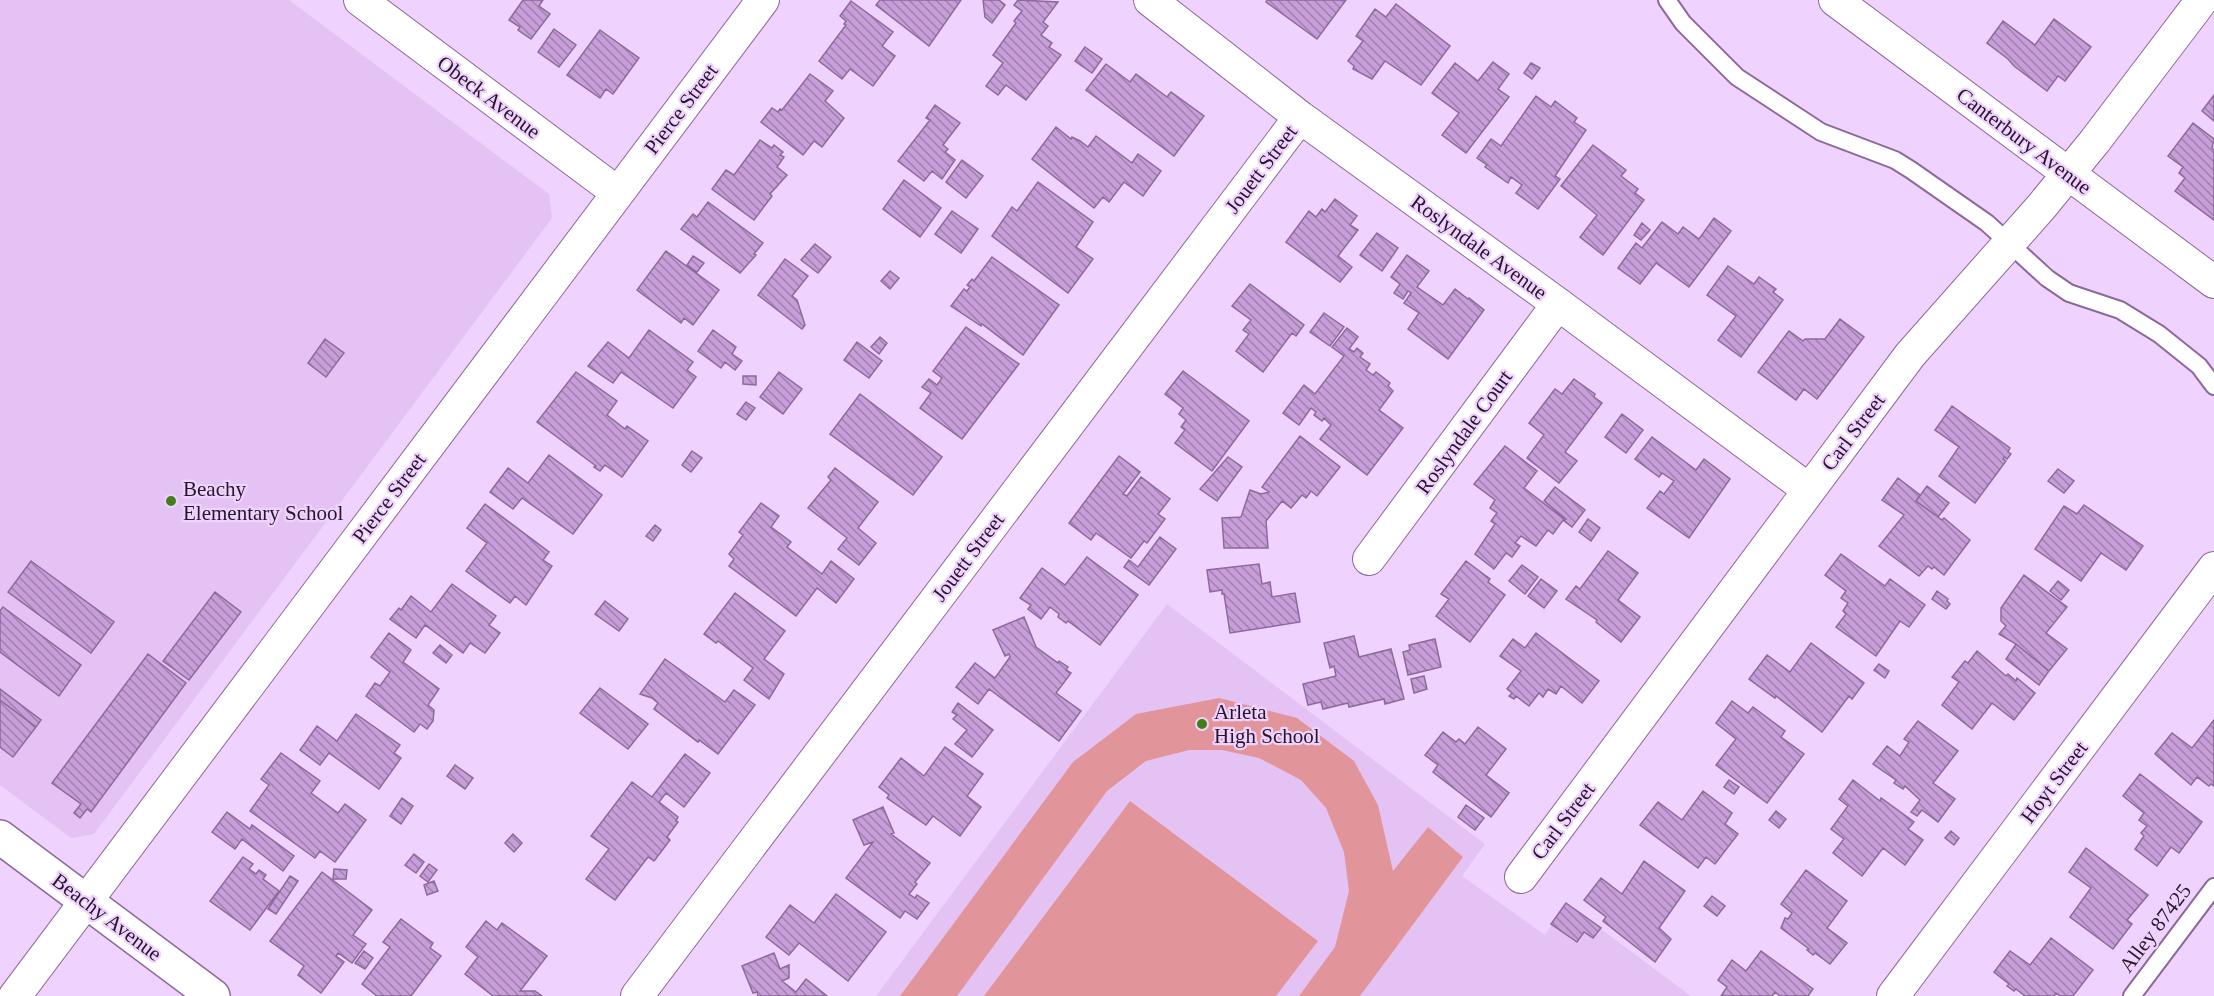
<svg xmlns="http://www.w3.org/2000/svg" width="2214" height="996" font-family="Georgia,serif">
  <style>
    .built { fill: #e4c3f4 }
    .pitch { fill: #e1959a }
    .building { fill: url(#building-back-hatch); stroke: #8c6a9b; stroke-width: 1.5 }
    .lines { fill: none; stroke-linecap: round; stroke-linejoin: round }
    .lane-casing { stroke: #8c699b; stroke-width: 20 }
    .street-casing { stroke: #8c699b; stroke-width: 34 }
    .secondary-casing { stroke: #8c699b; stroke-width: 36 }
    .lane { stroke: #fff; stroke-width: 16 }
    .street { stroke: #fff; stroke-width: 32 }
    .secondary { stroke: #fff; stroke-width: 33 }
    .poi-dot { fill: #447e18; stroke: #f0d2fe; stroke-width: 2 }
    .labels { text-anchor: middle; stroke-width: 4.5; stroke-linejoin: round; paint-order: stroke }
    .street-label { font-size: 21px; fill: #25172b; stroke: #f0d2fe }
    .poi-label { font-size: 21px; fill: #25172b; stroke: #f0d2fe; text-anchor: start }
  </style>
  <defs>
    <pattern id="building-back-hatch" width="6" height="6" patternUnits="userSpaceOnUse" patternTransform="scale(1.5)"><rect width="6" height="6" fill="#c79ed9"/><path d="M-1 5l2 2M0 0l6 6M5-1l2 2" fill="none" stroke="#a180b0"/></pattern>
  </defs>
  <rect width="100%" height="100%" fill="#f0d2fe"/>
  <path class="built" d="M0,0h289l260,194 3,24 -458,616 -23,4 -71,-53z
    M1167,604l318,240 -23,32 83,59 21,-32 125,93h-815z"/>
  <path class="pitch" d="M1219,698l78,20 57,43 24,44 15,66 35,-44 35,30 -103,139h-61l36,-49 14,-56 -5,-39 -18,-44 -25,-28 -42,-22 -37,-8h-33l-43,11 -39,30 -150,205h-57l173,-234 63,-48z
    M1130,801l188,140 -42,55h-292z"/>
  <path class="building" d="M523,0h20l-4,6 11,8 -19,25 -13,-9 2,-3 -11,-7z
    M880,0h81l-32,46 -53,-41z
    M983,0h16l6,5 -13,18 -7,-6z
    M1018,0l40,2 -15,20 5,4 -7,9 11,8 -3,4 12,8 -35,45 -20,-15 -8,10 -12,-9 17,-23 -10,-8 23,-32 -2,-2 8,-10 -8,-6z
    M1267,0h79l-29,39 -51,-37z
    M851,1l42,31 -11,14 13,10 -22,30 -23,-17 -8,10 -23,-18 27,-36 -2,-1 2,-3 -6,-5z
    M1396,4l54,42 -29,39 -36,-24 -13,18 -19,-10 1,-3 -6,-5 15,-20 -7,-5 19,-27 11,8z
    M2054,19l37,28 -26,34 -7,-5 -11,15 -33,-25 -6,-7 -21,-16 16,-22 32,24z
    M554,29l22,16 -17,22 -21,-15z
    M600,30l39,28 -26,36 -7,-5 -6,9 -33,-23z
    M1085,47l17,12 -10,14 -17,-12z
    M1493,62l16,12 -11,15 11,8 -43,56 -24,-18 17,-22 -27,-20 23,-30 23,18z
    M1531,63l9,5 -8,11 -8,-6z
    M1106,64l24,18 6,-8 31,23 4,-5 33,24 -30,40 -88,-66z
    M810,74l23,17 -8,10 19,17 -22,29 -8,-6 -11,14 -42,-33 11,-14 6,4 2,-3 2,1z
    M2214,95v26l-12,-10z
    M1536,96l15,11 4,-6 22,17 -3,4 12,8 -31,46 5,3 -22,30 -22,-16 6,-8 -11,-8 -3,6 -23,-16 2,-2 -10,-7 14,-19 10,7z
    M935,105l25,18 -17,22 5,4 -3,3 10,8 -13,19 -10,-8 -8,10 -26,-20 32,-41 -4,-2z
    M2193,123l21,16 -2,9 2,2v70l-39,-29 10,-13 -6,-5 4,-6 -15,-11z
    M1056,127l15,12 1,-2 8,4 8,6 8,-11 36,27 6,-9 23,17 -18,25 -19,-14 -15,20 -6,-5 -9,11 -62,-49z
    M760,140l12,8 2,-3 9,7 -3,3 4,2 -7,10 10,8 -17,19 2,2 -18,24 -42,-31 14,-19 8,5z
    M1593,145l33,25 -5,6 17,13 -3,4 9,7 -41,55 -23,-18 17,-22 -36,-29z
    M962,160l21,16 -17,22 -20,-16z
    M904,180l37,28 -21,29 -37,-28z
    M1038,182l55,40 -17,25 17,12 -25,34 -76,-57 20,-29 5,4z
    M1335,199l22,17 -7,9 8,5 -20,26 14,11 -12,15 -54,-40 23,-31 7,6 6,-8 3,3z
    M708,202l55,41 -9,11 2,1 -16,18 -59,-44 12,-15 4,3z
    M952,211l26,18 -17,24 -26,-19z
    M1714,218l17,13 -42,56 -33,-24 -16,21 -22,-16 18,-25 6,5 20,-26 16,12 5,-7 16,12z
    M1642,223l8,7 -9,10 -7,-5z
    M1377,233l21,15 -16,23 -22,-16z
    M815,244l16,13 -13,16 -17,-13z
    M666,251l53,39 -26,35 -9,-7 -3,5 -44,-33z
    M1407,255l22,16 -12,16 26,18 12,-16 13,10 1,-1 15,12 -36,49 -40,-30 11,-16 -15,-10 7,-10 -3,-2 -5,8 -9,-6 6,-9 -9,-7z
    M693,256l11,7 -7,9 -10,-7z
    M992,257l67,48 -36,50 -41,-31 -1,2 -30,-20 13,-17 3,2 3,-4 -3,-2 5,-6 2,2z
    M785,259l23,17 -16,20 5,4 8,25 -3,4 -44,-34z
    M1728,266l26,18 5,-7 17,12 -3,3 10,8 -42,57 -23,-17 18,-24 -29,-21z
    M890,271l9,7 -9,11 -9,-8z
    M1250,284l54,41 -8,11 -4,-3 -29,39 -27,-21 13,-17 -6,-4 8,-10 -19,-14z
    M1324,313l20,14 -14,19 -20,-14z
    M1840,319l24,18 -47,62 -13,-10 -8,11 -38,-28 31,-41 14,10 2,-2h20z
    M966,327l53,37 -57,75 -42,-31 11,-15 -9,-6 7,-8 8,6 5,-7 -9,-7z
    M1347,328l11,9 -9,12 5,3 3,-4 6,5 -3,4 10,7 -4,6 7,5 3,-3 14,11 -2,3 5,5 -14,19 24,18 -36,47 -47,-36 11,-14 -7,-7 -2,3 -8,-6 2,-3 -5,-4 -12,17 -16,-12 21,-28 11,9 29,-38 -12,-9z
    M649,330l44,32 -6,8 9,7 -23,31 -52,-36 -8,11 -25,-17 20,-24 21,16z
    M713,330l23,17 -4,7 10,7 -7,9 -10,-8 -4,6 -23,-17z
    M880,337l7,6 -8,11 -8,-7z
    M325,339l19,14 -18,24 -18,-14z
    M857,342l25,19 -13,17 -25,-18z
    M1183,371l66,50 -37,50 -37,-28 10,-13 -4,-3 5,-7 -7,-6 4,-6 -18,-14z
    M576,372l41,29 -10,14 18,14 2,-3 21,15 -26,36 -17,-12 -5,6 -6,-4 2,-1 -59,-44z
    M779,372l23,17 -19,25 -23,-17z
    M743,376h13v9l-13,-1z
    M1574,379l21,15 -1,3 8,6 -37,49 12,9 -18,22 -32,-25 17,-23 -15,-12 26,-34 7,5z
    M860,394l82,63 -29,38 -83,-61z
    M746,402l9,6 -9,12 -9,-6z
    M1952,406l58,42 -2,4 3,2 -4,5 -3,-2 -1,2 3,2 -31,42 -36,-27 20,-29 -24,-17z
    M1622,414l21,16 -17,23 -21,-16z
    M1300,436l40,31 -23,29 -6,-5 -5,7 -4,-3 -11,13 -9,-7 -16,20 2,27h-44l-2,-30 19,-1 9,-27 11,4 8,-2 -7,-5z
    M1652,437l44,33 8,-11 26,20 -41,59 -42,-30 13,-17 4,3 10,-13 -12,-8 -3,4 -24,-18z
    M1505,446l32,25 -13,17 40,31 -11,15 -5,-4 -12,16 -15,-10 -6,7 5,3 -8,11 -6,-4 -12,16 -19,-15 20,-30 -4,-3 6,-8 -7,-5 5,-8 -21,-16z
    M692,451l10,7 -11,14 -9,-7z
    M549,455l53,40 -29,39 -51,-36 -9,11 -23,-17 18,-24 20,15z
    M1119,456l21,16 -17,22 4,2 14,-19 29,22 -12,15 7,5 -18,24 -3,-2 -13,17 -35,-25 -5,7 -22,-17z
    M1228,457l14,10 -25,34 -17,-12z
    M835,468l43,34 -20,26 18,15 -17,22 -21,-16 9,-11 -39,-30 23,-28 -3,-3z
    M2058,469l16,12 -10,12 -16,-12z
    M1898,478l22,17 -4,6 26,19 2,-2 26,22 -26,35 -10,-8 -2,2 -4,-3 -9,10 -40,-30 25,-31 -22,-15z
    M1927,486l22,17 -11,14 -22,-16z
    M1555,487l30,23 -13,17 -8,-6 2,-2 -22,-18z
    M761,503l18,13 -8,11 20,15 -4,5 35,27 9,-13 23,18 -18,24 -19,-15 -21,28 -67,-50 5,-7 -5,-5 14,-19 -4,-3z
    M485,504l64,48 -6,8 9,6 -26,39 -11,-9 -5,7 -44,-32 21,-28 -20,-15z
    M2084,505l59,41 -17,24 -25,-17 -20,28 -46,-32 29,-43 13,8z
    M1588,519l12,9 -9,13 -12,-9z
    M655,525l6,5 -8,11 -7,-5z
    M1160,537l16,12 -27,36 -25,-18 5,-7 9,7z
    M1608,551l30,22 -20,27 22,17 -19,25 -25,-20 1,-2 -31,-21 10,-13 4,3z
    M1841,554l44,32 5,-7 35,26 -16,22 -9,-6 -24,35 -40,-29 10,-13 -3,-3 5,-8 -7,-5 5,-7 -21,-16z
    M1087,557l51,38 -38,50 -32,-24 -2,2 -8,-6 1,-3 -9,-7 -9,12 -13,-10 3,-4 -11,-7 22,-30 23,17z
    M31,561l83,61 -23,31 -83,-61z
    M1466,561l24,18 -2,3 17,13 -35,47 -34,-26 13,-17 -8,-5z
    M1259,564l3,20 8,-2 2,15 23,-4 5,29 -70,11 -6,-39h-2v-4l-12,2 -3,-22z
    M1522,565l16,12 -13,17 -16,-13z
    M2024,575l43,32 -21,26 21,16 -18,22 -33,-27 -17,-10 7,-8 -5,-5v-13z
    M1541,579l16,12 -13,17 -16,-12z
    M2058,581l11,9 -8,10 -11,-9z
    M452,584l44,32 -7,9 11,8 -15,20 -15,-10 -7,10 -38,-28 -9,13 -26,-19 9,-11 2,2 10,-14 20,16z
    M1937,591l11,8 -1,2 3,3 -4,5 -14,-10z
    M215,592l26,20 -52,68 -26,-19z
    M735,593l50,38 -21,28 20,15 -15,25 -25,-19 9,-12 -35,-27 -2,2 -12,-9z
    M605,601l23,18 -9,12 -24,-17z
    M3,607l78,58 -22,31 -59,-44v-41z
    M1024,617l12,30 22,16 1,-2 9,6 -2,3 5,3 -15,20 25,18 -22,30 -70,-52 -11,15 -22,-17 19,-24 20,15 15,-21 -1,-3 -4,2 -12,-26z
    M389,633l22,17 -8,12 36,27 -11,16 6,5 -1,11 -6,8 -7,-5 -6,8 -48,-36 9,-13 5,3 10,-14 -19,-15z
    M1536,633l63,48 -17,22 -21,-17 -5,8 -8,-5 -5,8 -4,-4 -10,13 -13,-10 -2,3 -5,-3 3,-3 -5,-4 14,-18 -21,-15 13,-17 12,9z
    M1354,636l5,21 32,-8 13,50 -19,5 -1,-5 -35,8 -1,-4 -25,6 -2,-7 -13,3 -5,-21 33,-8 -2,-10 -4,2 -6,-25z
    M1435,639l6,28 -33,8 -5,-23 7,-2 -1,-5z
    M1811,643l53,40 -12,16 -3,-3 -27,36 -46,-36 -1,2 -26,-19 18,-24 23,17z
    M2016,644l33,27 -10,14 -33,-26z
    M440,645l12,10 -6,8 -13,-10z
    M1977,651l29,25 2,-2 8,7 1,-3 18,15 -21,27 -22,-17 -20,26 -30,-24 17,-23 -7,-5 13,-16 3,2z
    M148,654l38,29 -95,129 -4,-3 -7,9 -6,-5 7,-9 -29,-21z
    M665,659l60,43 9,-12 21,15 -37,49 -19,-14 -1,2 -44,-33 4,-6 -6,-5 -12,-4z
    M1879,664l10,7 -4,7 -11,-8z
    M1424,676l3,13 -13,4 -3,-14z
    M600,688l48,36 -20,25 -48,-36z
    M0,689l41,31 -5,7 -36,-27z
    M0,700l36,27 -23,30 -13,-10z
    M1732,701l16,12 5,-6 32,24 -4,6 23,17 -37,49 -51,-38 20,-26 -20,-16z
    M958,703l35,27 -21,27 -17,-13 12,-14 -14,-11 4,-4 -5,-3z
    M356,714l44,31 -6,8 7,5 -22,31 -50,-36 -9,12 -20,-15 17,-24 20,15z
    M2214,720v66l-3,-2 -2,2 -12,-9 -6,8 -36,-31 17,-21 20,15z
    M1918,721l40,30 -25,32 22,16 -17,23 -16,-12 -5,6 -6,-4 9,-12 -15,-14 -2,3 -9,-6 2,-3 -23,-16 14,-18 13,10 9,-14 -5,-3z
    M1478,727l28,22 -20,26 23,18 -18,24 -58,-45 5,-7 -13,-10 18,-23 13,10 3,-3 6,5z
    M945,747l38,27 -16,22 14,11 -21,29 -27,-20 -7,9 -39,-27 2,-3 -10,-8 22,-29 23,18z
    M281,753l39,28 -9,12 27,20 7,-9 21,16 -31,42 -15,-11 -5,7 -65,-47 19,-26 -8,-6z
    M685,754l25,19 -26,34 -18,-14 -7,9 19,15 -2,4 2,1 -11,15 3,3 -16,21 -6,-4 -33,43 -29,-21 23,-30 -18,-13 41,-54 20,15z
    M455,765l18,13 -8,11 -18,-13z
    M2140,774l62,48 -23,31 -8,-6 -14,19 -22,-17 9,-13 -3,-3 6,-7 -8,-6 5,-7 -21,-17z
    M1729,780l10,7 -5,7 -10,-7z
    M1853,780l27,21 1,-3 33,24 -6,7 15,11 -18,25 -22,-17 -21,28 -29,-23 11,-14 -13,-10 17,-23 -9,-7z
    M1703,791l29,22 -7,11 13,10 -23,30 -9,-7 -8,11 -58,-43 18,-23 24,18z
    M402,798l11,8 -12,18 -11,-8z
    M1466,805l18,13 -9,12 -17,-13z
    M883,807l11,26 -3,1 39,29 -15,19 2,2 -8,10 6,4 2,-3 12,8 -12,16 -12,-8 -5,7 -54,-40 27,-36 -9,3 -11,-25z
    M1776,811l10,8 -7,9 -10,-8z
    M227,812l23,17 2,-4 42,31 -11,15 -41,-32 -7,10 -23,-17z
    M1951,831l8,7 -5,7 -9,-7z
    M513,834l9,9 -8,9 -9,-9z
    M2086,848l62,47 -21,25 5,4 -19,25 -43,-32 21,-29 -22,-16z
    M414,854l10,8 -8,11 -11,-8z
    M243,857l10,7 -4,5 7,5 3,-4 7,5 -3,4 16,12 -29,39 -40,-29z
    M1644,861l41,30 -26,37 12,11 -16,23 -52,-41 3,-4 -22,-17 17,-22 21,16z
    M429,864l8,6 -9,12 -8,-6z
    M334,869l13,1 -1,9h-13z
    M1806,870l41,31 -20,27 20,15 -17,21 -15,-11 -2,2 -6,-5 2,-1 -28,-21 4,-10 3,1 4,-6 -11,-9z
    M322,872l50,38 -19,25 13,9 -14,19 -14,-10 -2,3 8,6 -23,31 -23,-18 6,-9 -34,-25z
    M290,876l8,5 -22,33 -8,-5z
    M434,881l4,10 -11,4 -3,-10z
    M836,894l50,38 -38,49 -49,-38 -10,12 -23,-18 24,-32 24,18z
    M1712,896l13,10 -8,10 -13,-10z
    M1566,903l35,25 -8,10 -9,-6 -7,10 -26,-18z
    M401,919l32,24 -3,5 11,8 -30,40h-34l-15,-12 28,-37 -7,-5z
    M486,921l11,9 5,-7 45,33 -27,35h15l7,5h-49l-28,-22 13,-17 -12,-10z
    M2051,938l42,32 -20,26h-13l-4,-3 -2,3h-29l-9,-7 -2,2 -7,-5 2,-2 -15,-12 16,-21 20,14z
    M364,951l9,7 -8,11 -10,-6z
    M1761,951l52,38 -5,7h-28l-5,-4 -3,4h-51l6,-9 -9,-7 14,-20 14,11z
    M774,953l6,16 9,-4v13l-7,3 14,11 10,-13 21,17h-69l-1,-4 -4,1 -11,-27z"/>
  <g class="lines">
    <g class="lane-casing">
      <path id="lane" d="M1667,0l16,23 54,54 84,55 74,28 16,10 76,53 60,55 22,15 51,17 39,24 40,32 15,20
        M2132,996l82,-109"/>
    </g>
    <g class="street-casing">
      <path id="street" d="M360,0l258,193
        M1150,0l150,117 258,187 251,186
        M1835,0l379,282
        M1369,559l189,-255
        M1521,877l389,-522 132,-149 53,-65 107,-141
        M15,996l748,-996
        M637,996l663,-879
        M1893,996l321,-428"/>
    </g>
    <g class="secondary-casing">
      <path id="secondary" d="M0,837l213,159"/>
    </g>
    <use href="#lane" class="lane"/>
    <use href="#street" class="street"/>
    <use href="#secondary" class="secondary"/>
  </g>
  <g class="poi-dot">
    <circle cx="171" cy="501" r="6"/>
    <circle cx="1202" cy="724" r="6"/>
  </g>
  <g class="labels">
    <g class="street-label">
      <text transform="translate(489 97) rotate(37)" y="7">Obeck Avenue</text>
      <text transform="translate(681 109) rotate(-53)" y="7">Pierce Street</text>
      <text transform="translate(2024 141) rotate(37)" y="7">Canterbury Avenue</text>
      <text transform="translate(1261 169) rotate(-53)" y="7">Jouett Street</text>
      <text transform="translate(1479 247) rotate(36)" y="7">Roslyndale Avenue</text>
      <text transform="translate(1464 432) rotate(-54)" y="7">Roslyndale Court</text>
      <text transform="translate(1853 432) rotate(-53)" y="7">Carl Street</text>
      <text transform="translate(389 498) rotate(-53)" y="7">Pierce Street</text>
      <text transform="translate(968 557) rotate(-53)" y="7">Jouett Street</text>
      <text transform="translate(2054 782) rotate(-53)" y="7">Hoyt Street</text>
      <text transform="translate(1563 821) rotate(-53)" y="7">Carl Street</text>
      <text transform="translate(107 917) rotate(37)" y="7">Beachy Avenue</text>
      <text transform="translate(2155 928) rotate(-53)" y="7">Alley 87425</text>
    </g>
    <g class="poi-label">
      <text x="183" y="496">Beachy<tspan x="183" dy="24">Elementary School</tspan></text>
      <text x="1214" y="719">Arleta<tspan x="1214" dy="24">High School</tspan></text>
    </g>
  </g>
</svg>
